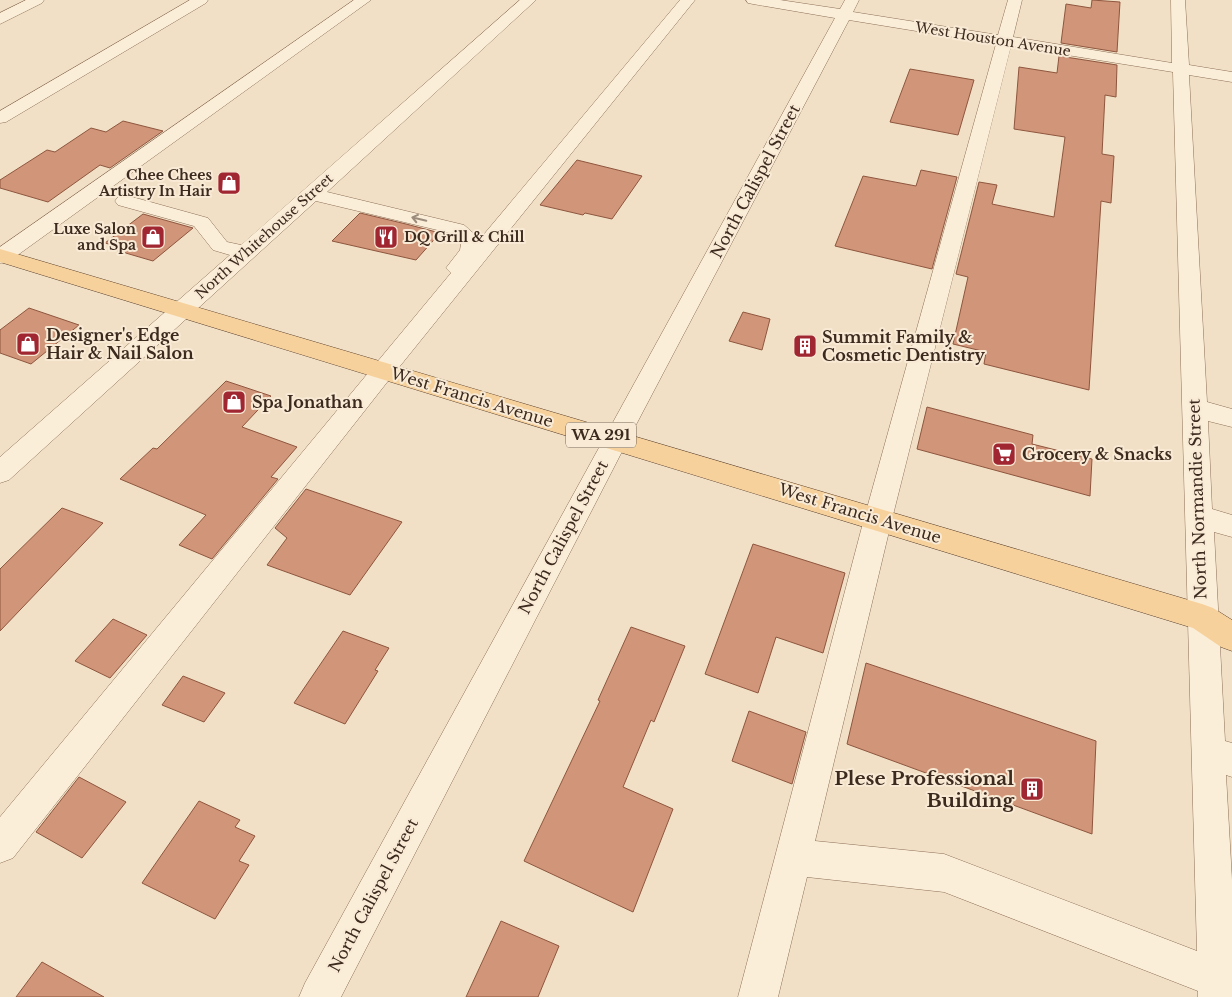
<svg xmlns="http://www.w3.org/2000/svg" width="1232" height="997" font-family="'Libre Baskerville',serif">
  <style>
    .building { fill: #d19579; stroke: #8e563e }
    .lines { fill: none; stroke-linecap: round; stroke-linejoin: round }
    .minor-casing { stroke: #8d7059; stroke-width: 1 }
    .major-casing { stroke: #5b3f2e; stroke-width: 1 }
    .minor { fill: #fbeed9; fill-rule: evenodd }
    .major { fill: #f6d19b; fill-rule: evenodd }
    .oneway { stroke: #9c8c7c }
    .labels { text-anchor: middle; stroke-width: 4; stroke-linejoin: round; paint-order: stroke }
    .far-street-label { font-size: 14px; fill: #3c2a1e; stroke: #f8ead5 }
    .far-poi-label { font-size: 14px; font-weight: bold; fill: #3c2a1e; stroke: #f8ead5; text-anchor: end }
    .shield { fill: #f8ead5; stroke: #746455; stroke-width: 1 }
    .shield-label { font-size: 15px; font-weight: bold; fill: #3c2a1e }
    .street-label { font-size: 16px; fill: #3c2a1e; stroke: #f8ead5 }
    .poi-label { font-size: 16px; font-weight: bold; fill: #3c2a1e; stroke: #f8ead5; text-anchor: start }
    .near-poi-label { font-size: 19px; font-weight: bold; fill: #3c2a1e; stroke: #f8ead5; text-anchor: end }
  </style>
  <rect width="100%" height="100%" fill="#f1e0c5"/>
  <path class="building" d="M1092,0l28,2 -3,50 -56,-9 5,-39 25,4z
    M1059,56l58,9 -1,32 -11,-2 -3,59 12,2 -3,47 -10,-2 -12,189 -105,-26 2,-12 -33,-8 15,-67 -12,-3 23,-92 18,3 -5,19 62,13 11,-80 -51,-8 5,-62 38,6z
    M910,69l64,11 -16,55 -68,-13z
    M123,121l40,10 -53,37 -10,-3 -52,37 -48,-14v-8l47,-30 8,2 36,-24 15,4z
    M577,160l65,16 -30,43 -27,-6 -2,2 -43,-10z
    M921,170l36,7 -25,92 -97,-23 28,-70 53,10z
    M360,213l46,11 34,9 -24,27 -84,-19z
    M143,214l50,14 -40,33 -41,-12 4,-3 -11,-3z
    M29,308l50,17 -48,39 -31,-11v-23z
    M743,312l27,7 -8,31 -33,-9z
    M226,381l45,15 -29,31 55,20 -26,30 7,2 -66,80 -33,-14 27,-30 -86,-36 33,-31 4,1z
    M927,407l106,28 -1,9 60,15 -2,37 -173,-47z
    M306,489l96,33 -52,73 -83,-30 20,-27 -12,-10z
    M62,508l41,15 -103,108v-62z
    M753,544l92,29 -22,80 -47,-16 -18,56 -53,-19z
    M113,619l34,16 -37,43 -35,-17z
    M631,627l54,19 -31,76 -3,-2 -28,67 50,22 -40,103 -109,-51 76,-160 -2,-1z
    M343,631l46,17 -14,22 3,1 -33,53 -51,-21z
    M866,663l230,78 -4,93 -245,-90z
    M183,676l42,17 -21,29 -42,-17z
    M749,711l57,21 -14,52 -60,-23z
    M79,777l47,25 -44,56 -46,-26z
    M199,801l41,19 -5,7 20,9 -16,25 10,4 -34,54 -73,-36z
    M501,921l58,25 -21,51h-72z
    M42,962l62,35h-88z"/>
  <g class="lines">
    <g class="minor-casing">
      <path id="minor" d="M26,0h18l-2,3 -42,21v-11z
        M190,0h18l-2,3 -200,119 -6,1v-12z
        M354,0h17l-363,262 -8,1v-16z
        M520,0h16l-209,192 137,33 16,14 200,-239h15l-303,376 -379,482 -13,5v-46l451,-544 -5,-5 14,-18 1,-6 -11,-11 -134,-32 -307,279 -9,3v-26l230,-202 -17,-5 -19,-24 -76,-21 -3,-4 3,-4 7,-2 83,23 19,24 14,3z
        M746,0h34l60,9 5,-9h14l-6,12 145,23 10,-35h14l-9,37 159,26 -1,-63h14l4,65 43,7v10l-43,-7 18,327 25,7v18l-24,-6 4,88 20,6v22l-18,-5 11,209 7,2v34l-6,-2 6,105v117h-34v-6l-254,-99 -137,-15 -29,120h-40l126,-478 132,-475 -147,-24 -221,420 -287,557h-42l6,-14 530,-965 -82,-14 -5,-1zM1011,46l162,26 24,879 -253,-97 -129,-13 77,-322z"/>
    </g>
    <g class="major-casing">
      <path id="major" d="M0,249l1202,355 11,4 19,12v31l-11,-4 -28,-19 -1193,-366z"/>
    </g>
    <use href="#minor" class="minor"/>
    <use href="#major" class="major"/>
  </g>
  <defs><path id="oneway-shaft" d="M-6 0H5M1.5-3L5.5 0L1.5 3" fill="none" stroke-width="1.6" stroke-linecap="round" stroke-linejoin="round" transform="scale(1.25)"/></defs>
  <use class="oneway" href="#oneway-shaft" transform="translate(419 219) rotate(-167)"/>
  <defs>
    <g id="shop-square" transform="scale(1.25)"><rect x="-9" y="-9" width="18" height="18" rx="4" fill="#a02632" stroke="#f8ead5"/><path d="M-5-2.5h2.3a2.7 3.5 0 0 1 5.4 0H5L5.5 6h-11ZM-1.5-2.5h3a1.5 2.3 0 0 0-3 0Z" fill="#fff"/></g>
    <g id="restaurant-square" transform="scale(1.25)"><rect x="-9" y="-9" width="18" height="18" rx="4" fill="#a02632" stroke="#f8ead5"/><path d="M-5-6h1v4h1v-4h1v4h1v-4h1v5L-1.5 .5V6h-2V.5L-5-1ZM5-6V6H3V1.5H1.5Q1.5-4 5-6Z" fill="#fff"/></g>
    <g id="building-square" transform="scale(1.25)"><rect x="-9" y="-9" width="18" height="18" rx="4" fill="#a02632" stroke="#f8ead5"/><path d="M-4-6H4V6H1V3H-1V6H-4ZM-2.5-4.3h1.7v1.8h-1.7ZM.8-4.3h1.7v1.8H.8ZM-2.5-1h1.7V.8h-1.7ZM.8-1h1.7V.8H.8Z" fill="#fff"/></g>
    <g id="supermarket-square" transform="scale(1.25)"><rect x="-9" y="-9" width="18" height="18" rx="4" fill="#a02632" stroke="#f8ead5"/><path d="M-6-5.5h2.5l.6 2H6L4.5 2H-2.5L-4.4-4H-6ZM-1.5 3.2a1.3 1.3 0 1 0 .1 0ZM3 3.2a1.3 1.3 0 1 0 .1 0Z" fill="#fff"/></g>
  </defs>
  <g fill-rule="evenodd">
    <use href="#shop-square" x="229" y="183"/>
    <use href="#shop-square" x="153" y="237"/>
    <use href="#restaurant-square" x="386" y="237"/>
    <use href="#shop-square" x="28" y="344"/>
    <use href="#building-square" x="805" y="346"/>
    <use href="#shop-square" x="234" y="402"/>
    <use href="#supermarket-square" x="1004" y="454"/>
    <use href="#building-square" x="1032" y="789"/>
  </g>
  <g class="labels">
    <g class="far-street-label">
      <text transform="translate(993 39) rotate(9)" y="5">West Houston Avenue</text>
      <text transform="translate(264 236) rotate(-42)" y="5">North Whitehouse Street</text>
    </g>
    <g class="far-poi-label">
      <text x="212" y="180">Chee Chees<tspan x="212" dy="16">Artistry In Hair</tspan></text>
      <text x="136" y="234">Luxe Salon<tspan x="136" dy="16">and Spa</tspan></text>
      <text x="404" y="242" text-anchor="start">DQ Grill &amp; Chill</text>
    </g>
    <rect class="shield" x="566" y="422.5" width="70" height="25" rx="4"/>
    <g class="shield-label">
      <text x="601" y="440">WA 291</text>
    </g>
    <g class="street-label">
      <text transform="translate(755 181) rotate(-62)" y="6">North Calispel Street</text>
      <text transform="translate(472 397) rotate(17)" y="6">West Francis Avenue</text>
      <text transform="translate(1197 499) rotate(-92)" y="6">North Normandie Street</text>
      <text transform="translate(860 513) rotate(17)" y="6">West Francis Avenue</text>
      <text transform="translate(563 537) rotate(-62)" y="6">North Calispel Street</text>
      <text transform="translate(373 895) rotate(-62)" y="6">North Calispel Street</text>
    </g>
    <g class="poi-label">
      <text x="46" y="341">Designer's Edge<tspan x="46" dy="18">Hair &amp; Nail Salon</tspan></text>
      <text x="822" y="343">Summit Family &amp;<tspan x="822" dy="18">Cosmetic Dentistry</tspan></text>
      <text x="252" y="408">Spa Jonathan</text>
      <text x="1022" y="460">Grocery &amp; Snacks</text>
    </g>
    <g class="near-poi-label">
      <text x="1014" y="785">Plese Professional<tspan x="1014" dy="22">Building</tspan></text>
    </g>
  </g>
</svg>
